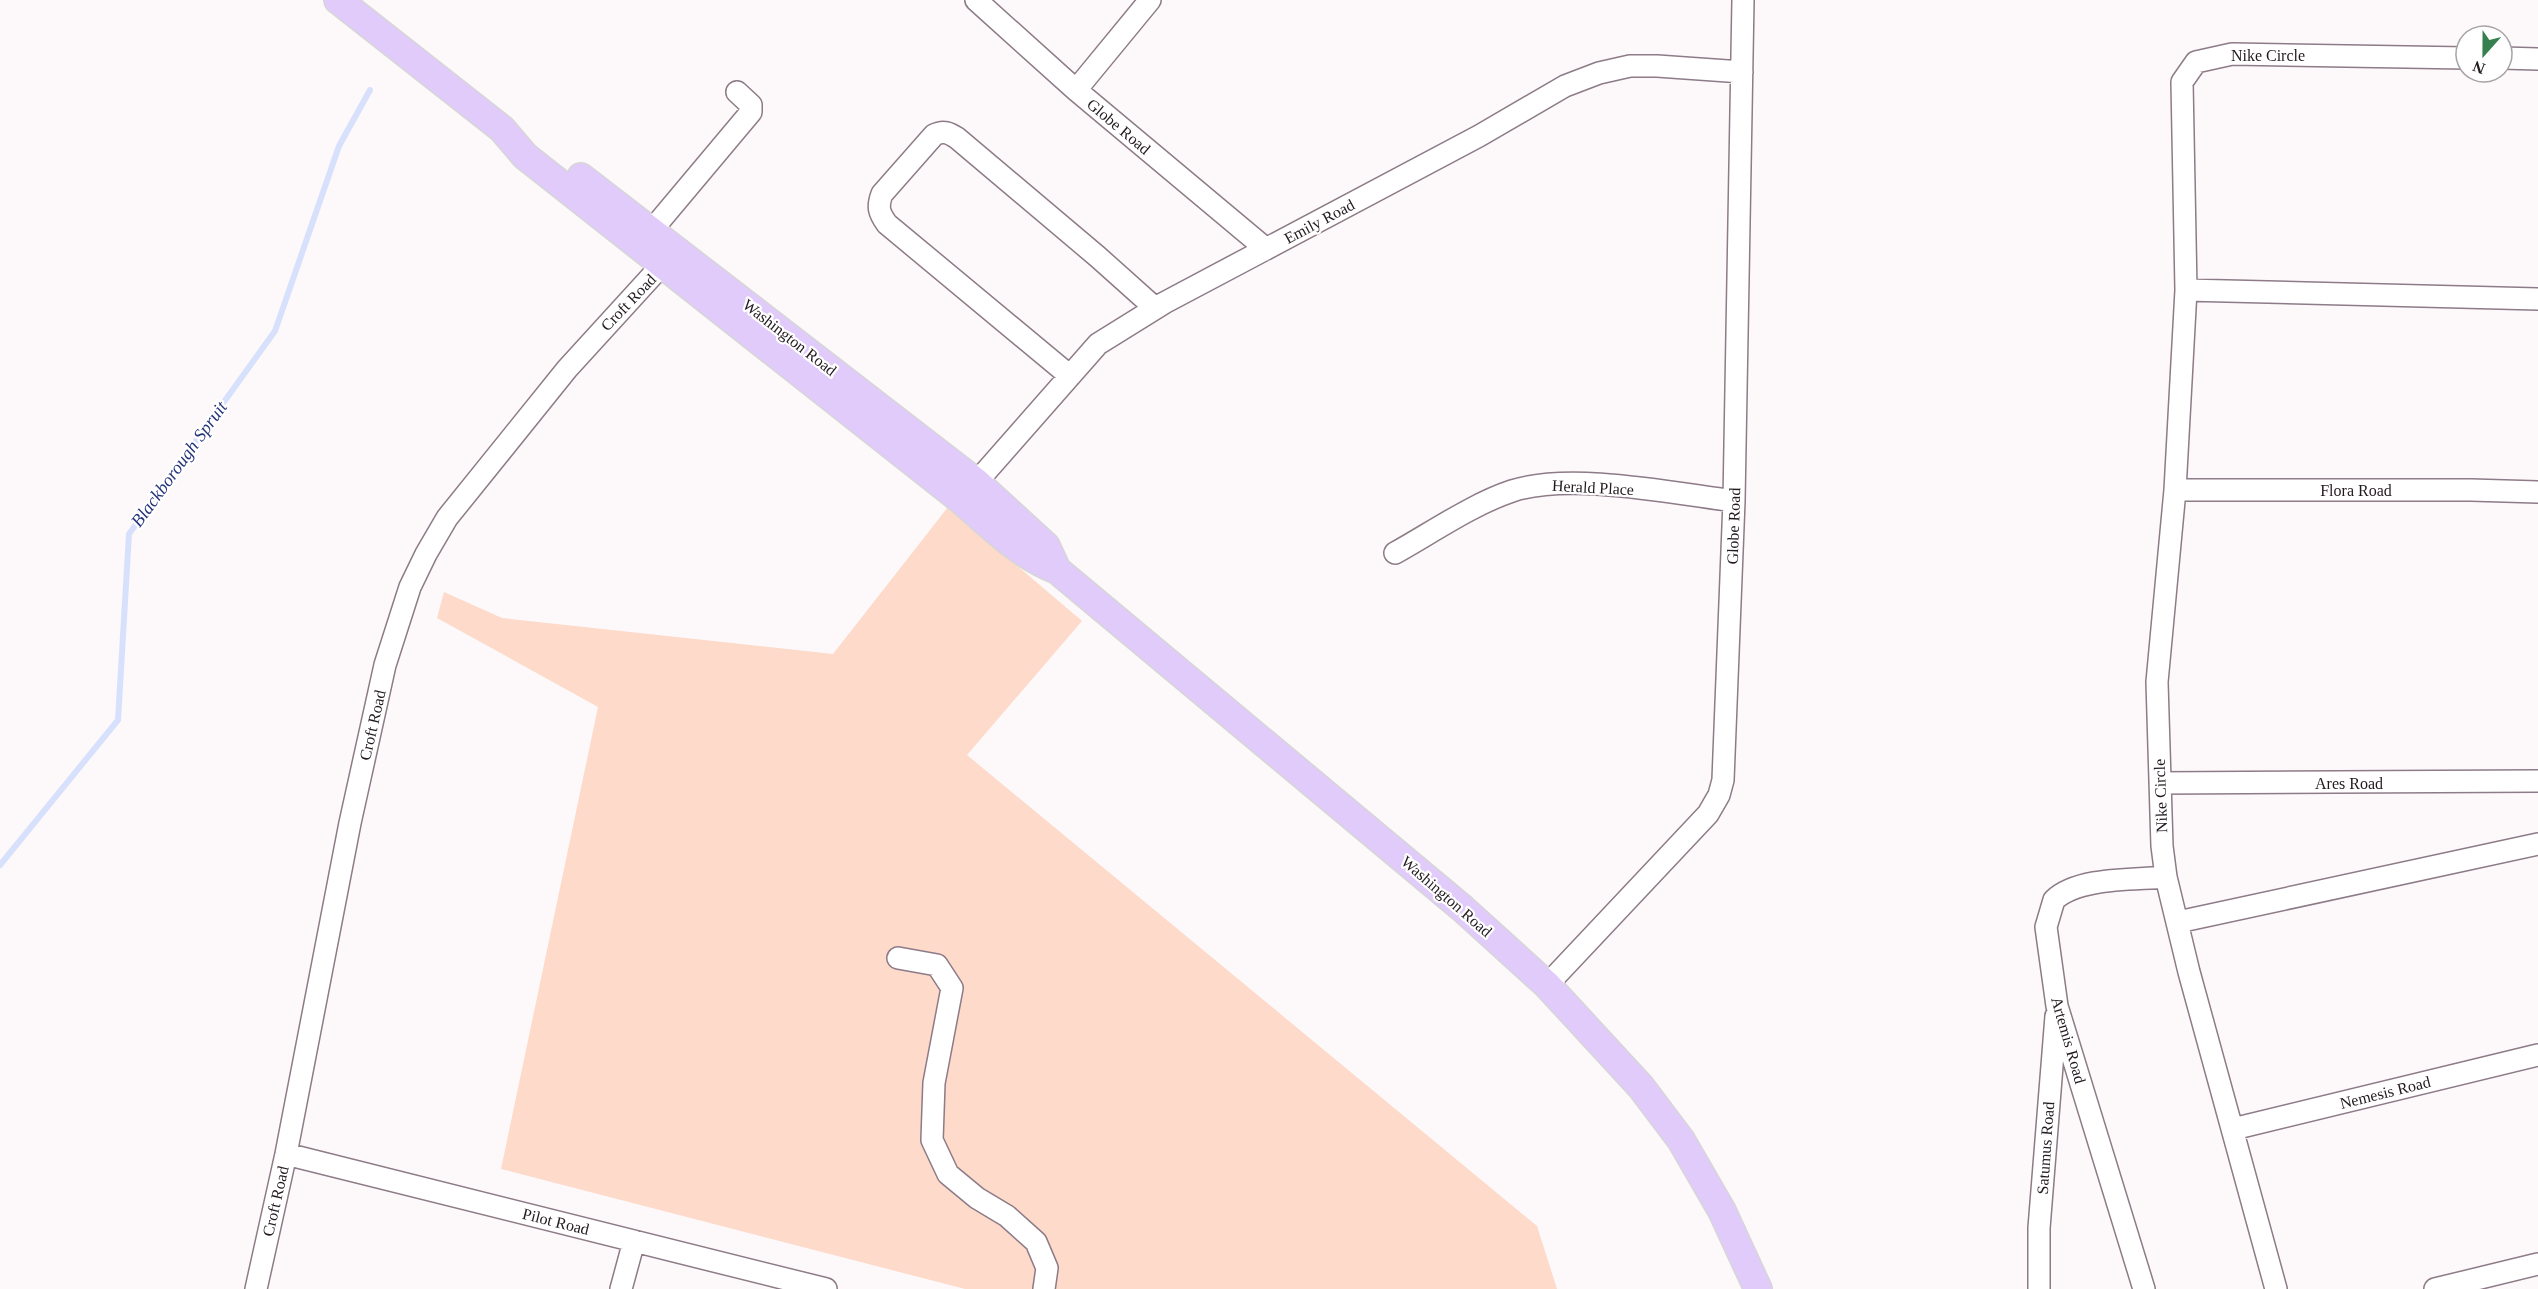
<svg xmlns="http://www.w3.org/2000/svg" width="2538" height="1289" font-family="Georgia,serif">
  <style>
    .green { fill: #fddac9 }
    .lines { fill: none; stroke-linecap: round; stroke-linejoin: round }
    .stream { stroke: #d8e1fb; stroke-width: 6 }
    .minor-casing { stroke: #8d7b87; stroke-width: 24 }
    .major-casing { stroke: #d7d6d7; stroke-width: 30 }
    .minor { stroke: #fff; stroke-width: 21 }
    .major { stroke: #e0cbfa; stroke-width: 27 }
    .labels { text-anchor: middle; stroke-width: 4.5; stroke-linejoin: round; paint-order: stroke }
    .street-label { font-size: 16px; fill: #221a1f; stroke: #fff }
    .water-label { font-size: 18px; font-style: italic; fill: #25347b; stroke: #fff }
  </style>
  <rect width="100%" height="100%" fill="#fdf9fb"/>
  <path class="green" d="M948,507l134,114 -115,134 570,471 20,63h-592l-464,-120 97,-462 -161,-89 7,-26 58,26 331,36z"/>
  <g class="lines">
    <path class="stream" d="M0,865l118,-145 11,-186 146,-203 64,-185 31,-56"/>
    <g class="minor-casing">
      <path id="minor" d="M976,0l100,90 190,159
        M2502,58l36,1
        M1076,90l74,-90
        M652,230l99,-118v-7l-14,-13
        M2186,290l352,9
        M1070,376l-183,-152c-8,-11 -10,-17 -5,-30l52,-59c10,-5 15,-2 23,3l141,119 57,51
        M2175,490h296l67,2
        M967,493l131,-149 66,-41 315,-167 86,-50 34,-13 31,-7h27l85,6
        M1395,553c36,-20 78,-49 117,-62 58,-19 160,2 222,10
        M2160,783l378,-2
        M2178,922l360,-78
        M898,958l39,7 15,23 -18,95 -2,57 16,34 29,24 30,18 29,26 11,26 -3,21
        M1547,985l161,-171 11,-19 4,-15 11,-279 9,-501
        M2233,1129l305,-74
        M286,1154l540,135
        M256,1289l30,-135 64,-331 35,-158 25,-78 16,-33 21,-36 120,-149 105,-115
        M621,1289l13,-48
        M2039,1289v-61l17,-212
        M2144,1289l-87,-283 -11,-79 8,-27c24,-23 80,-20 112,-23
        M2276,1289l-87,-317 -23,-95 -4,-31 -5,-164 18,-192 11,-200 -4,-208 14,-20 36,-8 234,4
        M2435,1289l103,-25"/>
    </g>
    <g class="major-casing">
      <path id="major" d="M338,0l164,129 23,27 436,344c31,27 58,55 96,70l405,338 85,77 94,102 40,53 41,71 36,78
        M581,177l395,305 70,64 11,24"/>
    </g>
    <use href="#minor" class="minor"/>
    <use href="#major" class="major"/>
  </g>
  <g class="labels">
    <g class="street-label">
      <text x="2268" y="61">Nike Circle</text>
      <text transform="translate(1119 126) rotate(40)" y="6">Globe Road</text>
      <text transform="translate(1319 221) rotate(-28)" y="6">Emily Road</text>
      <text transform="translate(628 302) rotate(-46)" y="6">Croft Road</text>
      <text transform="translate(790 337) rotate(38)" y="6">Washington Road</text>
      <text transform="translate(1593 487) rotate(3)" y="6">Herald Place</text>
      <text x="2356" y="496">Flora Road</text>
      <text transform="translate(1733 526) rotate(-88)" y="6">Globe Road</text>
      <text transform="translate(372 725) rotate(-77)" y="6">Croft Road</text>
      <text x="2349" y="789">Ares Road</text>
      <text transform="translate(2160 796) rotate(-92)" y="6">Nike Circle</text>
      <text transform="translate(1447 896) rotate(41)" y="6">Washington Road</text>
      <text transform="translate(2069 1040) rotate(74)" y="6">Artemis Road</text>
      <text transform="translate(2385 1092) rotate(-14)" y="6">Nemesis Road</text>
      <text transform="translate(2045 1148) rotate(-86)" y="6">Satumus Road</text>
      <text transform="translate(275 1201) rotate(-77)" y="6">Croft Road</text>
      <text transform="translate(556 1221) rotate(14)" y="6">Pilot Road</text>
    </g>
    <g class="water-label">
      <text transform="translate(179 464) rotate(-54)" y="6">Blackborough Spruit</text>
    </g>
  </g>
  <g transform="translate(2484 54) rotate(201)"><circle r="28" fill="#ffffff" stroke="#a7a3a5" stroke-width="1.5"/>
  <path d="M0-4.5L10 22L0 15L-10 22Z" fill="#35804e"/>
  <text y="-9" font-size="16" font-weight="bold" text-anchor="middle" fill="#221a1f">N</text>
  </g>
</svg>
